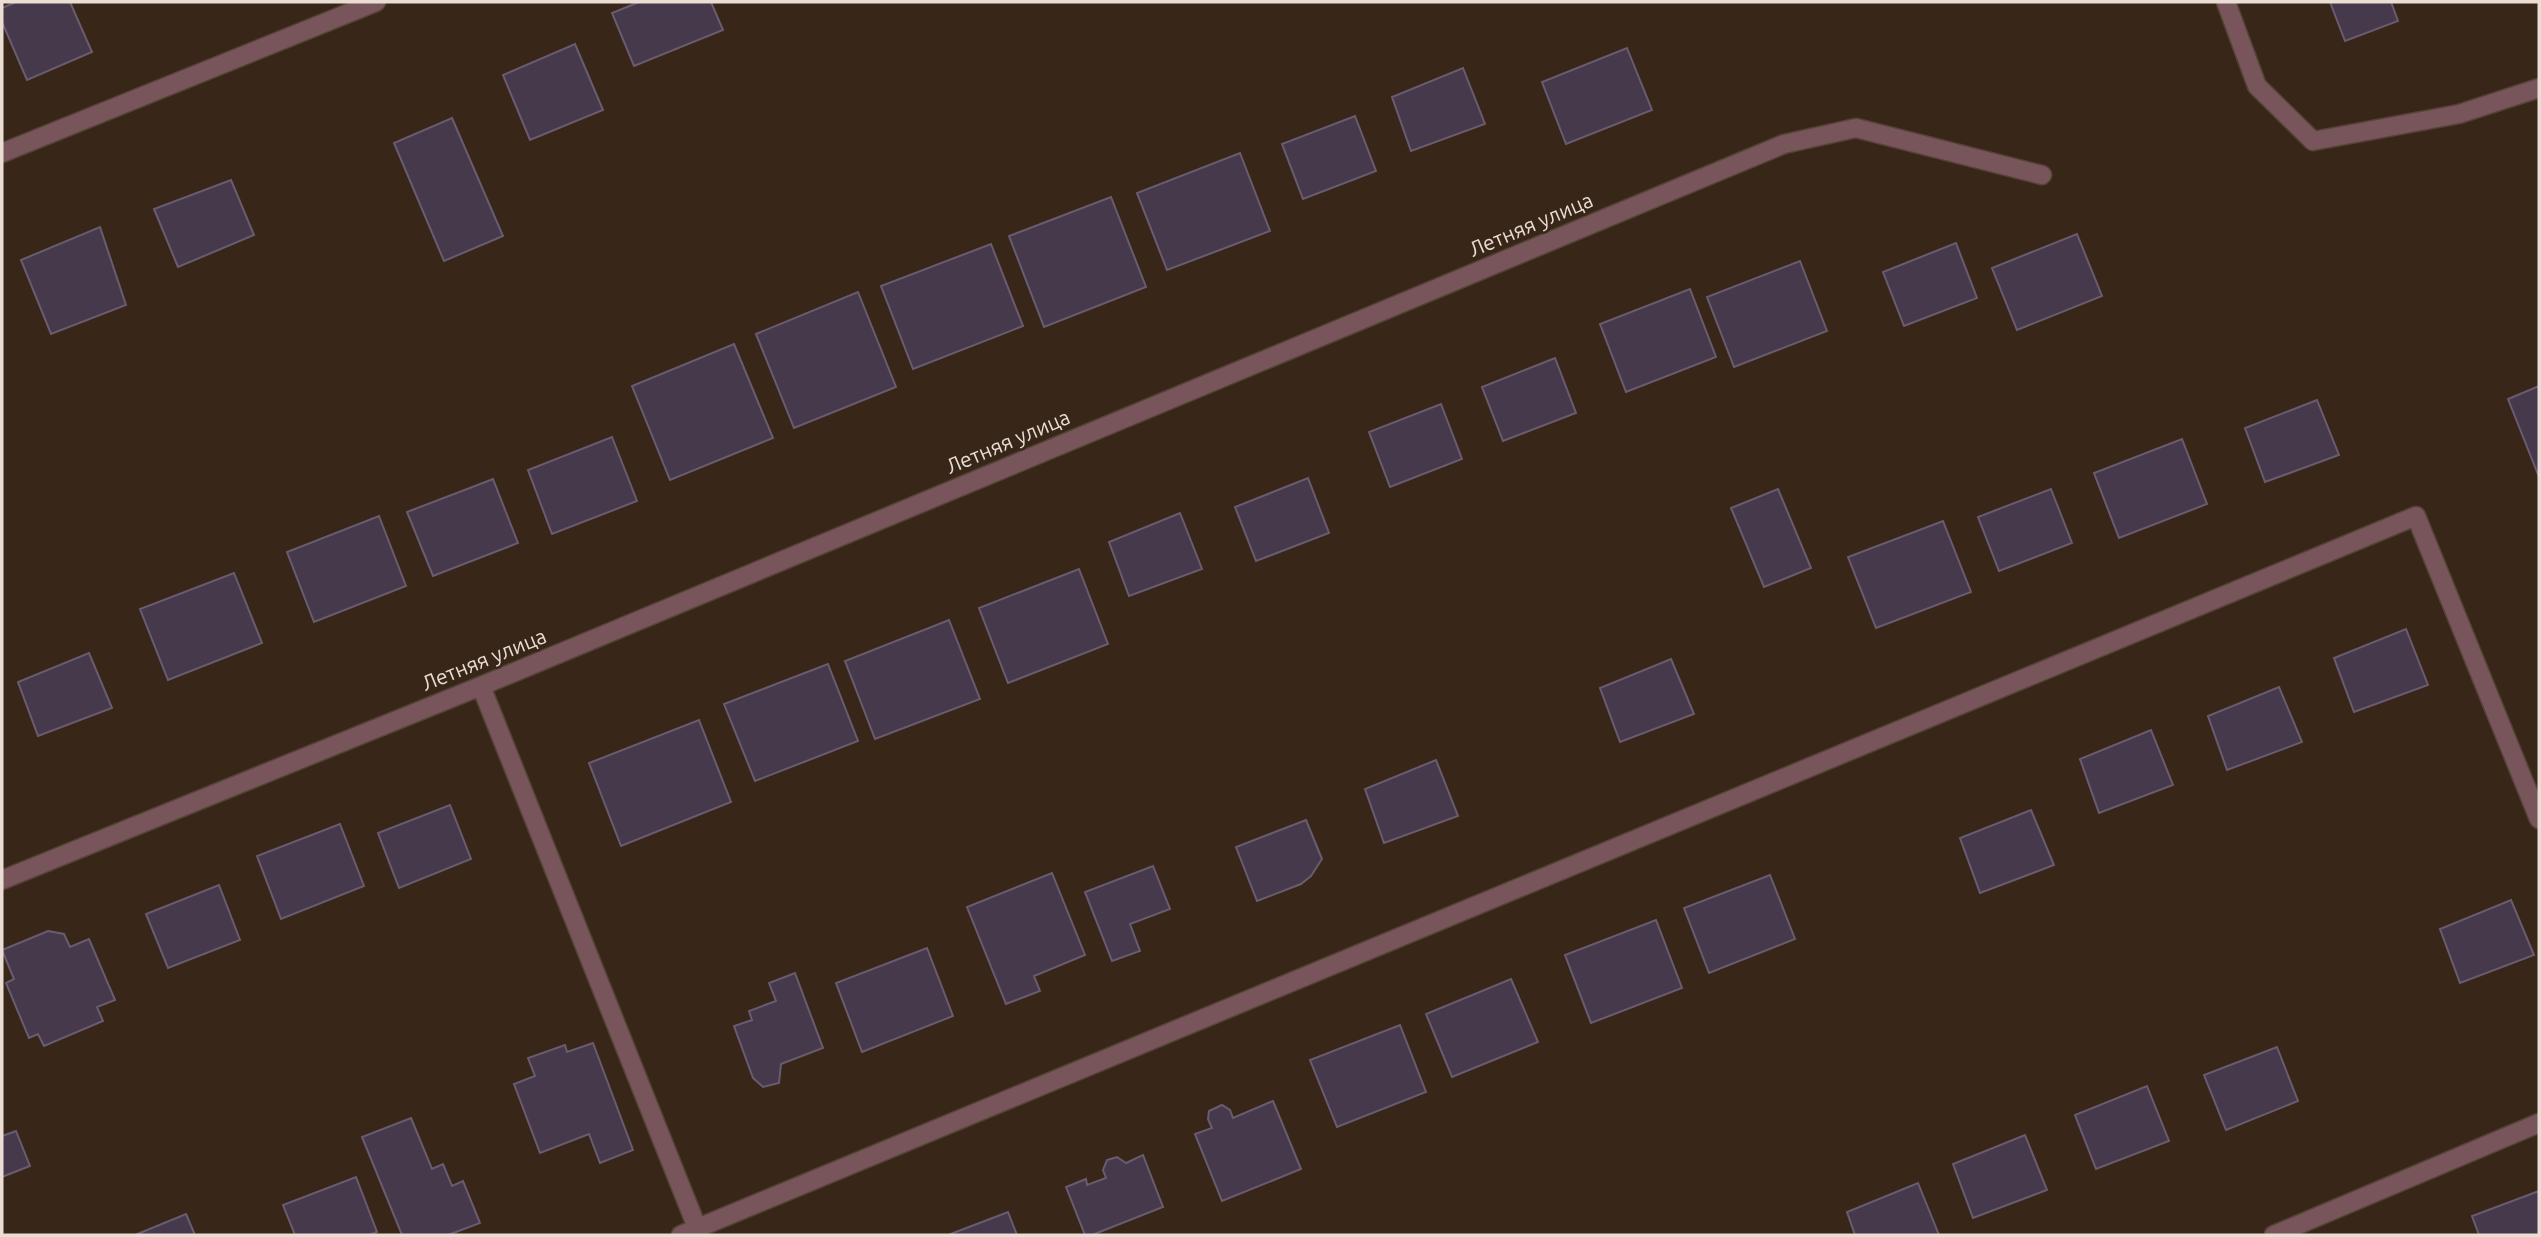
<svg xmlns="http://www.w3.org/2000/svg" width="2541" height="1237" font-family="Ubuntu,sans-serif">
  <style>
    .building { fill: #47394c; stroke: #6a5c70; stroke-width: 2 }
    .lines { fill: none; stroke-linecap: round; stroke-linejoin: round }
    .street-casing { stroke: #544336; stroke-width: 21 }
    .street { stroke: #78555a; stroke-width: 18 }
    .labels { text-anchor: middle; stroke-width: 5; stroke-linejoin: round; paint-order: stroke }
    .street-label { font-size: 21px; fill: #e9ddd4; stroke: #382618 }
  </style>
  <rect width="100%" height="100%" fill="#382618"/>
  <path class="building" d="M16,2h54l22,50 -65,28 -25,-58v-14z
    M639,2h72l12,28 -89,36 -22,-53z
    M2330,2h61l7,19 -53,20z
    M575,44l28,66 -73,30 -27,-65z
    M1627,48l25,62 -86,34 -24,-62z
    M1463,68l22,56 -74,27 -19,-54z
    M1355,116l21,55 -73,28 -21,-55z
    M452,118l51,118 -59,25 -50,-118z
    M1240,153l30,78 -103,39 -30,-77z
    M231,180l23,55 -76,32 -24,-58z
    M1111,197l35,90 -102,40 -35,-91z
    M100,227l26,78 -75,29 -30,-74z
    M2077,234l25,62 -85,34 -25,-62z
    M1956,243l21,55 -73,28 -21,-54z
    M991,244l32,82 -110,43 -32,-83z
    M1800,261l27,70 -93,36 -27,-70z
    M1690,289l26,68 -90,35 -26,-68z
    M858,292l38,95 -102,41 -38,-94z
    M734,344l39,94 -103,42 -38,-94z
    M1555,358l21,55 -73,28 -21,-54z
    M2539,386v91l-31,-78z
    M2317,400l22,55 -74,27 -20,-54z
    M1441,404l21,55 -72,28 -21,-55z
    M612,437l25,64 -85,33 -24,-64z
    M2182,439l25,65 -88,34 -25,-65z
    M1308,478l21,55 -73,28 -21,-54z
    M493,479l25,64 -85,33 -26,-64z
    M1778,489l33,79 -47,19 -33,-79z
    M2051,489l21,54 -73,28 -21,-54z
    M1180,513l22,56 -73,27 -20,-54z
    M379,516l27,70 -92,36 -27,-70z
    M1943,521l28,71 -95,36 -28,-71z
    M1079,569l29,75 -100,39 -29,-75z
    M234,573l28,70 -94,37 -28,-71z
    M949,620l31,79 -105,40 -30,-78z
    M2406,629l22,56 -74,27 -20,-54z
    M89,653l23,55 -74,28 -20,-54z
    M1671,659l23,55 -74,28 -20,-54z
    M828,664l30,77 -103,40 -31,-77z
    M2279,687l23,55 -75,28 -19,-54z
    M699,720l32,82 -110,44 -32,-83z
    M2151,730l22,55 -74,28 -19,-54z
    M1436,760l22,56 -74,27 -19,-54z
    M450,805l21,54 -72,29 -21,-55z
    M2031,810l23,55 -74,28 -20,-55z
    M1306,820l16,39 -11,17 -10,8 -44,17 -21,-54z
    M340,824l24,62 -83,33 -24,-63z
    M1153,866l17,43 -40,15 10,27 -28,10 -27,-69z
    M1052,873l33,82 -51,21 6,15 -34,13 -39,-97z
    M1770,875l25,64 -86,34 -25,-65z
    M219,885l21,55 -72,28 -22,-54z
    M2511,900l23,55 -74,28 -20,-54z
    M1656,920l26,68 -91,35 -26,-68z
    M48,931l16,3 6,13 19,-8 26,61 -18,7 6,14 -59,25 -6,-12 -9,4 -23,-55 8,-4 -12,-29z
    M927,948l26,68 -91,36 -26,-69z
    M795,973l28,75 -42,16 -2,19 -16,4 -10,-9 -19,-52 18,-6 -3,-9 27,-10 -7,-18z
    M1511,979l27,63 -86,35 -26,-63z
    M1400,1025l26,67 -89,35 -27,-67z
    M593,1043l40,107 -33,13 -11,-29 -49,19 -26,-69 21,-8 -7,-18 37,-13 2,7z
    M2277,1047l21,54 -72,29 -22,-55z
    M2147,1086l22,55 -73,28 -21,-54z
    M1273,1101l28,68 -79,32 -27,-67 17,-6 -4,-9 1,-8 13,-6 8,5 3,8z
    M411,1118l21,51 11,-5 9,22 11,-5 17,42 -32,12h-46l-40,-98z
    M16,1131l14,35 -28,11v-41z
    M2025,1135l22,55 -74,28 -20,-54z
    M1143,1155l20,52 -71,28h-7l-19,-48 20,-8 1,6 19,-7 -3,-8 4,-10 10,-3 9,6z
    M356,1177l21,55 -8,3h-74l-12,-30z
    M1918,1183l21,52h-84l-8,-23z
    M2539,1191v44h-60l-7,-19z
    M1008,1212l9,23h-69z
    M186,1214l9,21h-60z"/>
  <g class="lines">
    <g class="street-casing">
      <path id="street" d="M2226,2l31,84 56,55 146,-27 80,-26
        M2,153l374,-151
        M481,686l219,549
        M2,880l479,-194 1303,-542 72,-16 186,47
        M681,1235l1735,-719 123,303
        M2274,1235l265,-112"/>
    </g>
    <use href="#street" class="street"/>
  </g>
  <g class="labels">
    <g class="street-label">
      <text transform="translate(1531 225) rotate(-23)" y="7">Летняя улица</text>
      <text transform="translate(1008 442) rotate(-23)" y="7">Летняя улица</text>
      <text transform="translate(484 660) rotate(-22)" y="7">Летняя улица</text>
    </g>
  </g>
  <rect width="2541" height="1237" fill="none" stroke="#e9ddd4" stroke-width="7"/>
</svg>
